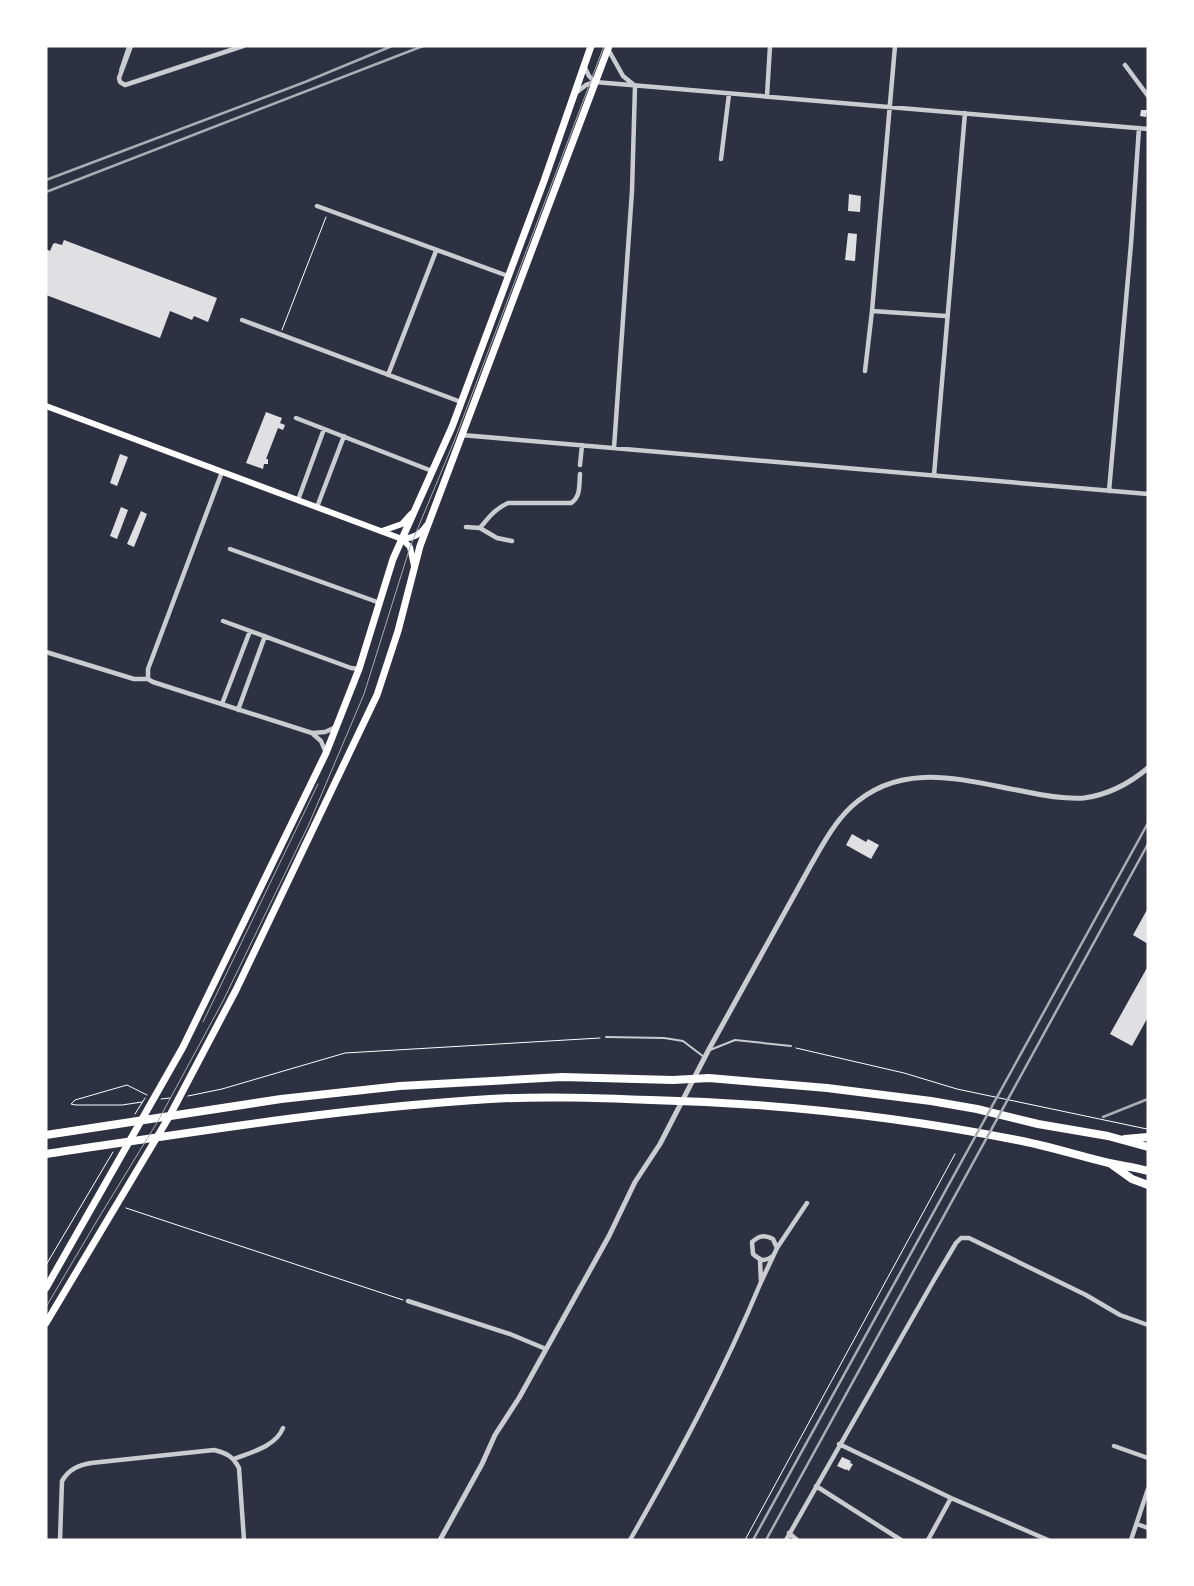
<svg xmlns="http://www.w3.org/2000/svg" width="1194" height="1586" font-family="Jost,sans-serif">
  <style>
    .building { fill: #e0e0e3 }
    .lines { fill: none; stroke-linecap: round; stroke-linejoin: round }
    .path { stroke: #fff; stroke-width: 1 }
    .service { stroke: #caccd0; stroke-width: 2 }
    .minor { stroke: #caccd0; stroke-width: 4.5 }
    .tertiary { stroke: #caccd0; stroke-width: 5 }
    .secondary { stroke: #fff; stroke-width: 6 }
    .primary { stroke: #fff; stroke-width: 7 }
    .motorway { stroke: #fff; stroke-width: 8 }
    .tram { stroke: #abadb3; stroke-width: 1 }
    .rail { stroke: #abadb3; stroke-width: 2.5 }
  </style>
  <rect width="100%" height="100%" fill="#2d3142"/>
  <path class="building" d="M1141,110h6l-1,7 -6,-1z
    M849,194l12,2 -1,16 -12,-1z
    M848,233l9,1 -2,27 -10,-1z
    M64,240l153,58 -9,24 -14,-6 -2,4 -22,-9 -10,27 -114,-43v-46l4,2 3,-7 2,-1 7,2z
    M266,412l16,6 -2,5 5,2 -2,5 -5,-2 -12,31h2v5h-4l-1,5 -17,-6z
    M120,454l8,3 -11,29 -7,-3z
    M121,507l7,3 -11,29 -7,-3z
    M141,511l6,3 -13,33 -7,-3z
    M852,834l14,8 2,-3 11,6 -8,14 -25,-14z
    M1148,908v36l-15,-9z
    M1148,966v51l-16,29 -22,-12z
    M842,1457l9,4 -1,2 3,1 -4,7 -3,-2v1l-9,-4z"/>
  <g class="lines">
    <path class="path" d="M282,330l44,-113
      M796,1048l108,25 53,16 190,40
      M188,1096l34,-7 123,-36 255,-15
      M161,1099l9,-1
      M142,1102l-20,3h-46l-5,-1 4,-4 52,-15 20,10
      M135,1114l10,-16
      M126,1208l277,92
      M46,1265l67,-113
      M745,1540l210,-386"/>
    <path class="service" d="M120,70l8,-24
      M606,1037l58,1 19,3 21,16
      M710,1050l25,-10 56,6"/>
    <path class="minor" d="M131,46l-12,32 1,4 5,3 118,-39
      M608,49l15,27 11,9
      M1125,65l23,31
      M584,66l5,10 6,6
      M577,92l9,-7 9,-3 553,47
      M767,96l3,-50
      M721,159l8,-65
      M317,206l191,70
      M872,311l74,5
      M242,320l219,82
      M865,371l7,-60 23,-265
      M388,375l48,-124
      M296,418l136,53
      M462,435l686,59
      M614,448l18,-257 3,-105
      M580,465l2,-20
      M934,475l31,-362
      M1109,491l22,-247 8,-116
      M298,500l26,-71
      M317,507l27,-71
      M466,527l14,1 17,10 15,3
      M480,528c9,-11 15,-19 28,-25h63c10,-6 8,-19 9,-29
      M230,549l150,54
      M223,621l128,47 8,1
      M46,652l88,27h14l5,3 159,51 13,-1 11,-5
      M148,679v-10l74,-197
      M222,704l28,-73
      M238,710l27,-74
      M313,734l8,7 5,12
      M777,1248l30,-45
      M760,1260l1,22 16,-34 -4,-9c-9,-4 -13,-4 -21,3l1,12c8,7 11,8 20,2
      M408,1301l102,33 36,15
      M839,1444l112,54 97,42
      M1114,1446l34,12
      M234,1459c18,-7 42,-13 49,-31
      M816,1486l85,54
      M1137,1524l11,4
      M789,1533l8,7
      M60,1540l2,-59c7,-12 17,-16 29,-18l123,-13c12,3 19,6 25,18l5,72
      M630,1540c48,-84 94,-169 131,-258
      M786,1540l148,-260 22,-37 5,-5h8l117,57 34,20 28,10
      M928,1540l23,-42
      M1131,1540l17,-51"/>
    <path class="tertiary" d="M440,1540l42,-76 13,-29 24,-37 90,-162 26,-54 25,-38 48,-93 104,-188c11,-19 22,-40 39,-56 51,-48 115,-26 176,-15 18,4 38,7 57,6 23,-3 46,-15 64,-30"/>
    <path class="secondary" d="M46,406l356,133 8,8 4,19
      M382,531l20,-7 9,-10
      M402,539c11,-1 18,-4 24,-13"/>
    <path class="primary" d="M46,1288l137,-241 143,-294 33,-84 34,-110 59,-132 92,-246 47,-135
      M46,1323l123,-206 67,-127 141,-295 21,-64 22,-85 189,-500"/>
    <path class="motorway" d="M46,1135l235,-36 119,-13 162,-9 111,3 36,-2 118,10 104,13 46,8 61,15 70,12 40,11
      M1125,1139l23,-2
      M46,1154c148,-22 295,-46 444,-55 53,-3 108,-1 161,1 124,3 245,16 366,40 32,6 62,16 92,23 13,3 26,4 39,8
      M1111,1164l21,15 16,6"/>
    <path class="tram" d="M203,1022l115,-238
      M46,1307l52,-88 60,-98 65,-120 86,-177 55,-130 46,-147 45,-108 149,-393"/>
    <path class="rail" d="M46,180l259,-98 87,-36
      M46,192l377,-146
      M1103,1117l45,-18
      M753,1540l395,-717
      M766,1540l382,-696"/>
  </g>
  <rect width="1194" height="1586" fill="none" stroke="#ffffff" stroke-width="95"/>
</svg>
